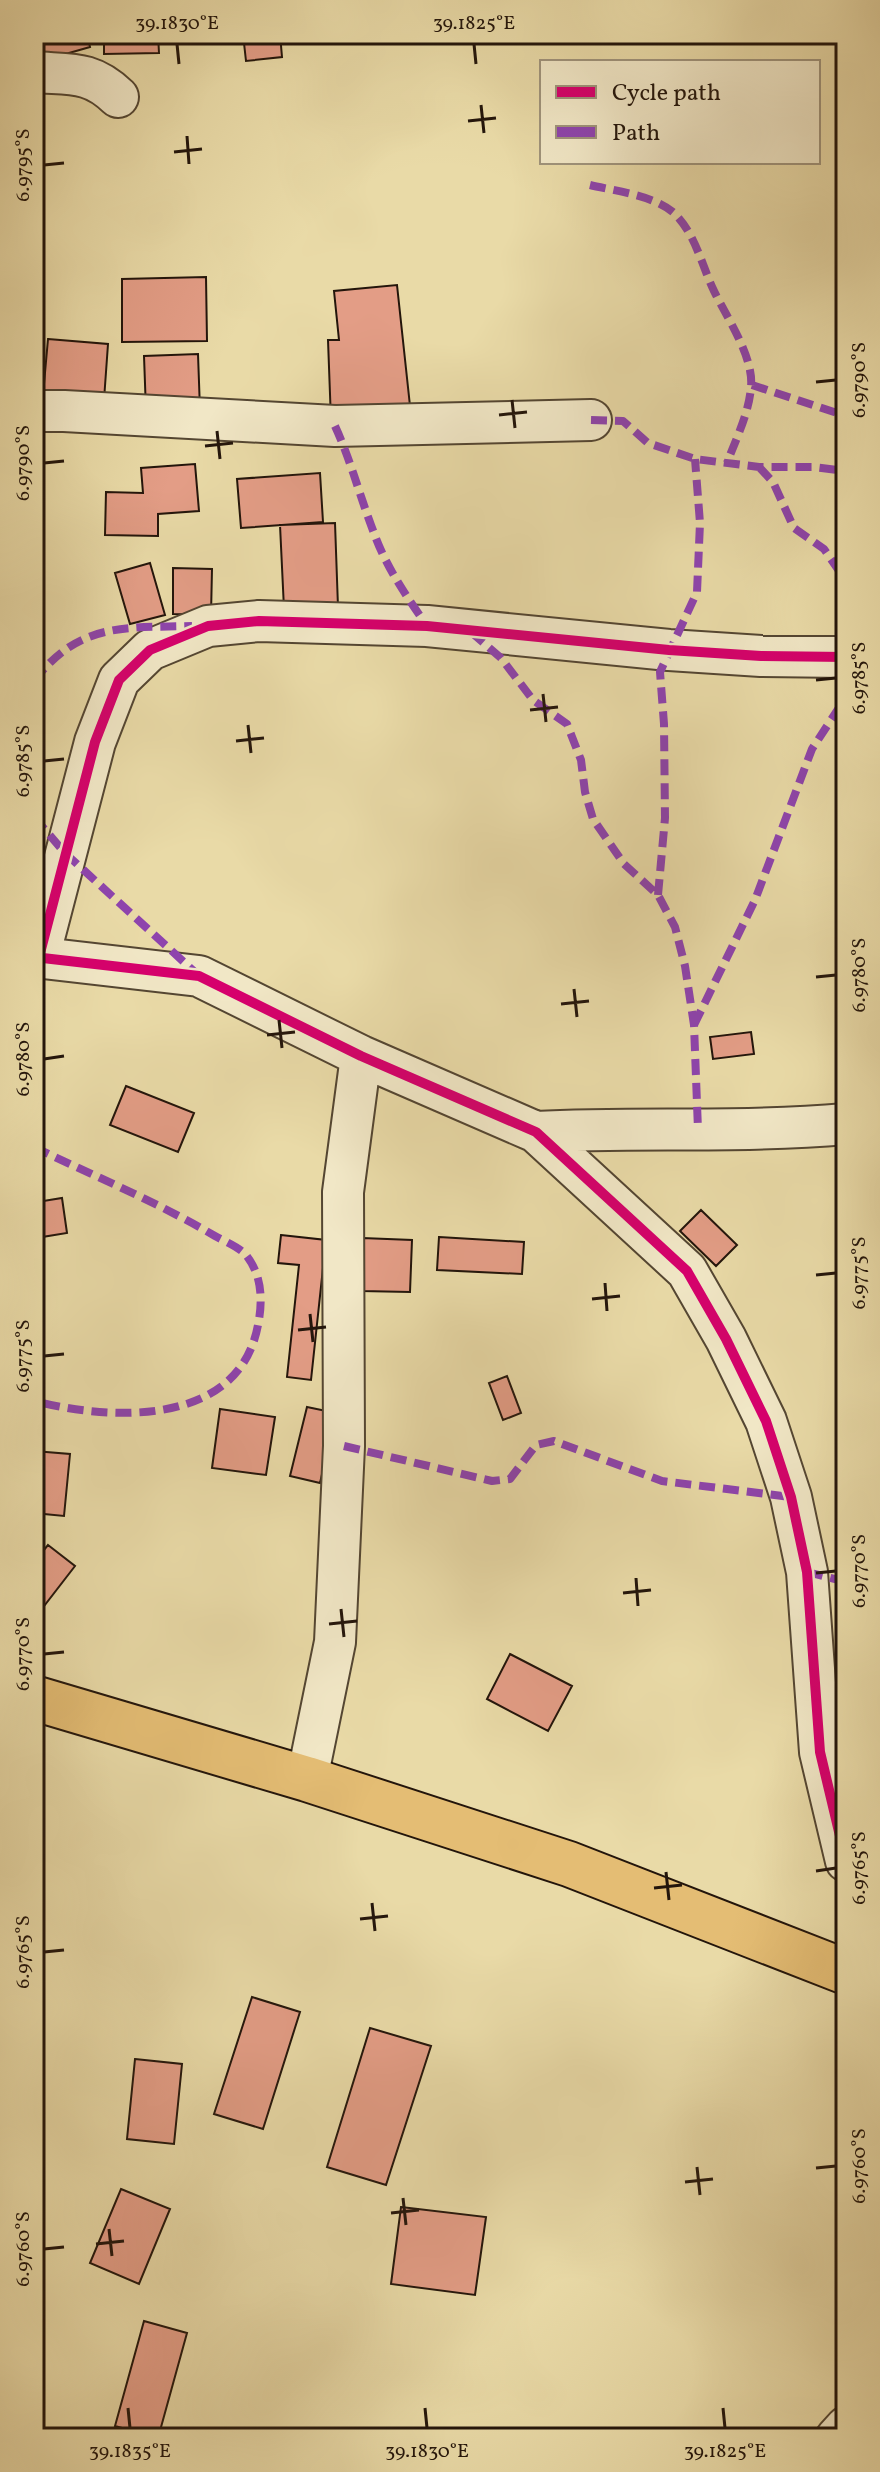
<svg xmlns="http://www.w3.org/2000/svg" width="880" height="2472" font-family="Vollkorn,serif">
  <style>
    .building { fill: #e39d86; stroke: #23150b; stroke-width: 2 }
    .lines { fill: none; stroke-linecap: round; stroke-linejoin: round }
    .minor-casing { stroke: #544632; stroke-width: 44 }
    .primary-casing { stroke: #23150b; stroke-width: 48 }
    .minor { stroke: #f1e7c6; stroke-width: 40 }
    .primary { stroke: #e4bd74; stroke-width: 44 }
    .quiet { stroke: #8e44ad; stroke-width: 8; stroke-dasharray: 16 8; stroke-linecap: butt }
    .cycleway-casing { stroke: #f1e7c6; stroke-width: 15 }
    .cycleway { stroke: #d6006c; stroke-width: 10 }
    .ticks { fill: none; stroke: #23150b; stroke-width: 3 }
    .neatline { fill: none; stroke: #23150b; stroke-width: 3 }
    .ticks-label { font-size: 20px; text-anchor: middle; fill: #23150b }
  </style>
  <rect width="100%" height="100%" fill="#e9daa7"/>
  <filter id="stains"><feTurbulence type="fractalNoise" baseFrequency=".0025" numOctaves="4"/><feColorMatrix values="0 0 0 0 .2 0 0 0 0 .09 0 0 0 0 .02 0 0 0 .5 -.17"/></filter>
  <radialGradient id="worn" r=".72"><stop offset=".6" stop-color="#630" stop-opacity="0"/><stop offset="1" stop-color="#630" stop-opacity=".3"/></radialGradient>
  <path class="building" d="M34,34h53l3,13 -49,14z
    M104,34h54l1,19 -55,1z
    M243,34h37l2,23 -36,4z
    M206,277l1,64 -85,1v-63z
    M397,285l13,121 -79,15 -3,-81h11l-5,-49z
    M34,338l5,60h-5z
    M48,339l60,5 -4,56 -61,-5z
    M198,354l2,56 -54,1 -2,-55z
    M195,464l4,47 -41,3v22l-53,-1 1,-43 37,1 -2,-25z
    M320,473l3,49 -82,6 -4,-49z
    M335,523l3,84 -54,2 -4,-84z
    M150,563l15,52 -35,9 -15,-51z
    M173,568l39,1 -1,46 -38,-1z
    M751,1032l3,22 -41,5 -3,-22z
    M34,1066l5,43 -5,1z
    M126,1086l68,27 -16,39 -68,-27z
    M62,1198l5,35 -25,4 -5,-35z
    M701,1210l36,35 -21,21 -36,-35z
    M281,1235l45,5 -15,140 -24,-3 12,-112 -21,-2z
    M439,1237l85,5 -2,32 -85,-4z
    M362,1238l50,2 -2,52 -49,-1z
    M507,1376l14,37 -18,7 -14,-37z
    M307,1407l29,6 -16,70 -30,-7z
    M220,1409l55,8 -9,58 -54,-7z
    M34,1451l36,3 -6,62 -30,-3z
    M48,1545l27,21 -41,53v-57z
    M510,1654l62,32 -24,45 -61,-32z
    M836,1674l10,2v40l-18,-4z
    M252,1997l48,15 -37,117 -49,-15z
    M370,2028l61,18 -45,139 -59,-18z
    M135,2059l47,5 -8,80 -47,-5z
    M121,2189l49,20 -31,75 -49,-21z
    M401,2207l85,10 -11,78 -84,-11z
    M144,2321l43,12 -29,105 -43,-12z"/>
  <g class="lines">
    <g class="minor-casing">
      <path id="minor" d="M34,72c36,3 56,-2 84,25
        M34,411h30l271,15 256,-6
        M34,957l165,19 162,80 175,76 151,139 39,68 40,82 25,76 16,75 13,180 26,109
        M39,957l56,-215 24,-62 31,-30 58,-24 51,-5 168,5 242,24 92,6 85,1
        M536,1132c104,-5 207,1 310,-8
        M307,1779l28,-137 9,-196 -1,-254 18,-136
        M836,2438l10,-11"/>
    </g>
    <g class="primary-casing">
      <path id="primary" d="M34,1698l273,81 262,85 277,108"/>
    </g>
    <use href="#minor" class="minor"/>
    <use href="#primary" class="primary"/>
    <path class="quiet" d="M590,185c25,6 68,11 86,30 20,21 26,51 38,76 13,27 40,66 37,96 -2,26 -15,52 -24,76
      M752,385l94,31
      M591,420l32,1 25,22 47,16 64,8h54l33,4
      M335,426c16,35 25,71 39,107 12,34 33,64 53,93
      M759,467l14,15 21,46 30,21 22,32
      M471,632l30,26 32,42 34,24 14,36 4,32 8,27 31,45 34,31 17,32 10,39 9,59 4,105
      M34,681c45,-59 90,-53 158,-55
      M34,817l31,36 133,122
      M658,895l7,-77 -1,-94 -4,-52 37,-80 3,-69 -5,-64
      M694,1025l61,-125 57,-151 34,-52
      M34,1147c60,29 123,55 181,89 9,5 24,11 31,19 16,20 17,45 12,70 -19,102 -146,96 -224,76
      M344,1446l148,35 18,-2 26,-34 18,-4 108,40 129,16
      M807,1572l39,10"/>
    <g class="cycleway-casing">
      <path id="cycleway" d="M34,957l165,19 162,80 175,76 151,139 39,68 40,82 25,76 16,75 13,180 26,109
        M39,957l56,-215 24,-62 31,-30 58,-24 51,-5 168,5 242,24 92,6 85,1"/>
    </g>
    <use href="#cycleway" class="cycleway"/>
  </g>
  <path class="ticks" d="M177,44l2,20M474,44l2,20M481,105l3,28M468,121l28,-3M187,136l2,28M174,152l28,-3M44,165l20,-2M816,382l20,-2M512,400l3,28M499,415l28,-3M217,431l3,28M205,446l28,-3M44,463l20,-2M816,680l20,-2M543,694l3,28M530,710l28,-3M248,725l3,28M236,741l28,-3M44,761l20,-2M816,977l20,-2M574,989l3,28M561,1004l28,-3M279,1020l3,28M267,1035l28,-3M44,1059l20,-3M816,1275l20,-2M605,1283l2,28M592,1299l28,-3M310,1314l3,28M298,1330l28,-3M44,1356l20,-2M816,1573l20,-2M636,1578l2,28M623,1593l28,-3M341,1609l3,28M329,1624l28,-3M44,1654l20,-2M816,1871l20,-3M666,1872l3,28M654,1888l28,-3M372,1903l3,28M360,1919l28,-3M44,1952l20,-2M697,2167l3,28M816,2168l20,-2M685,2182l28,-3M403,2198l3,27M391,2213l28,-3M109,2229l3,27M96,2244l28,-3M44,2249l20,-2M128,2408l2,20M425,2408l2,20M723,2408l2,20"/>
  <rect width="880" height="2472" fill="none" stroke="#e9daa7" stroke-width="88"/>
  <rect x="540" y="60" width="280" height="104" fill="#f1e7c6" stroke="#9f937b" stroke-width="2"/>
  <rect x="556" y="86" width="40" height="12" fill="#d6006c" stroke="#9f937b" stroke-width="2"/>
  <text x="612" y="100" font-size="24" fill="#23150b">Cycle path</text>
  <rect x="556" y="126" width="40" height="12" fill="#8e44ad" stroke="#9f937b" stroke-width="2"/>
  <text x="612" y="140" font-size="24" fill="#23150b">Path</text>
  <rect x="44" y="44" width="792" height="2384" class="neatline"/>
  <g class="ticks-label">
    <text x="177" y="29">39.1830°E</text>
    <text x="474" y="29">39.1825°E</text>
    <text transform="translate(22 165) rotate(-90)" y="7">6.9795°S</text>
    <text transform="translate(858 380) rotate(-90)" y="7">6.9790°S</text>
    <text transform="translate(22 463) rotate(-90)" y="7">6.9790°S</text>
    <text transform="translate(858 678) rotate(-90)" y="7">6.9785°S</text>
    <text transform="translate(22 761) rotate(-90)" y="7">6.9785°S</text>
    <text transform="translate(858 975) rotate(-90)" y="7">6.9780°S</text>
    <text transform="translate(22 1059) rotate(-90)" y="7">6.9780°S</text>
    <text transform="translate(858 1273) rotate(-90)" y="7">6.9775°S</text>
    <text transform="translate(22 1356) rotate(-90)" y="7">6.9775°S</text>
    <text transform="translate(858 1571) rotate(-90)" y="7">6.9770°S</text>
    <text transform="translate(22 1654) rotate(-90)" y="7">6.9770°S</text>
    <text transform="translate(858 1868) rotate(-90)" y="7">6.9765°S</text>
    <text transform="translate(22 1952) rotate(-90)" y="7">6.9765°S</text>
    <text transform="translate(858 2166) rotate(-90)" y="7">6.9760°S</text>
    <text transform="translate(22 2249) rotate(-90)" y="7">6.9760°S</text>
    <text x="130" y="2457">39.1835°E</text>
    <text x="427" y="2457">39.1830°E</text>
    <text x="725" y="2457">39.1825°E</text>
  </g>
  <rect width="100%" height="100%" filter="url(#stains)"/>
  <rect width="100%" height="100%" fill="url(#worn)"/>
</svg>
